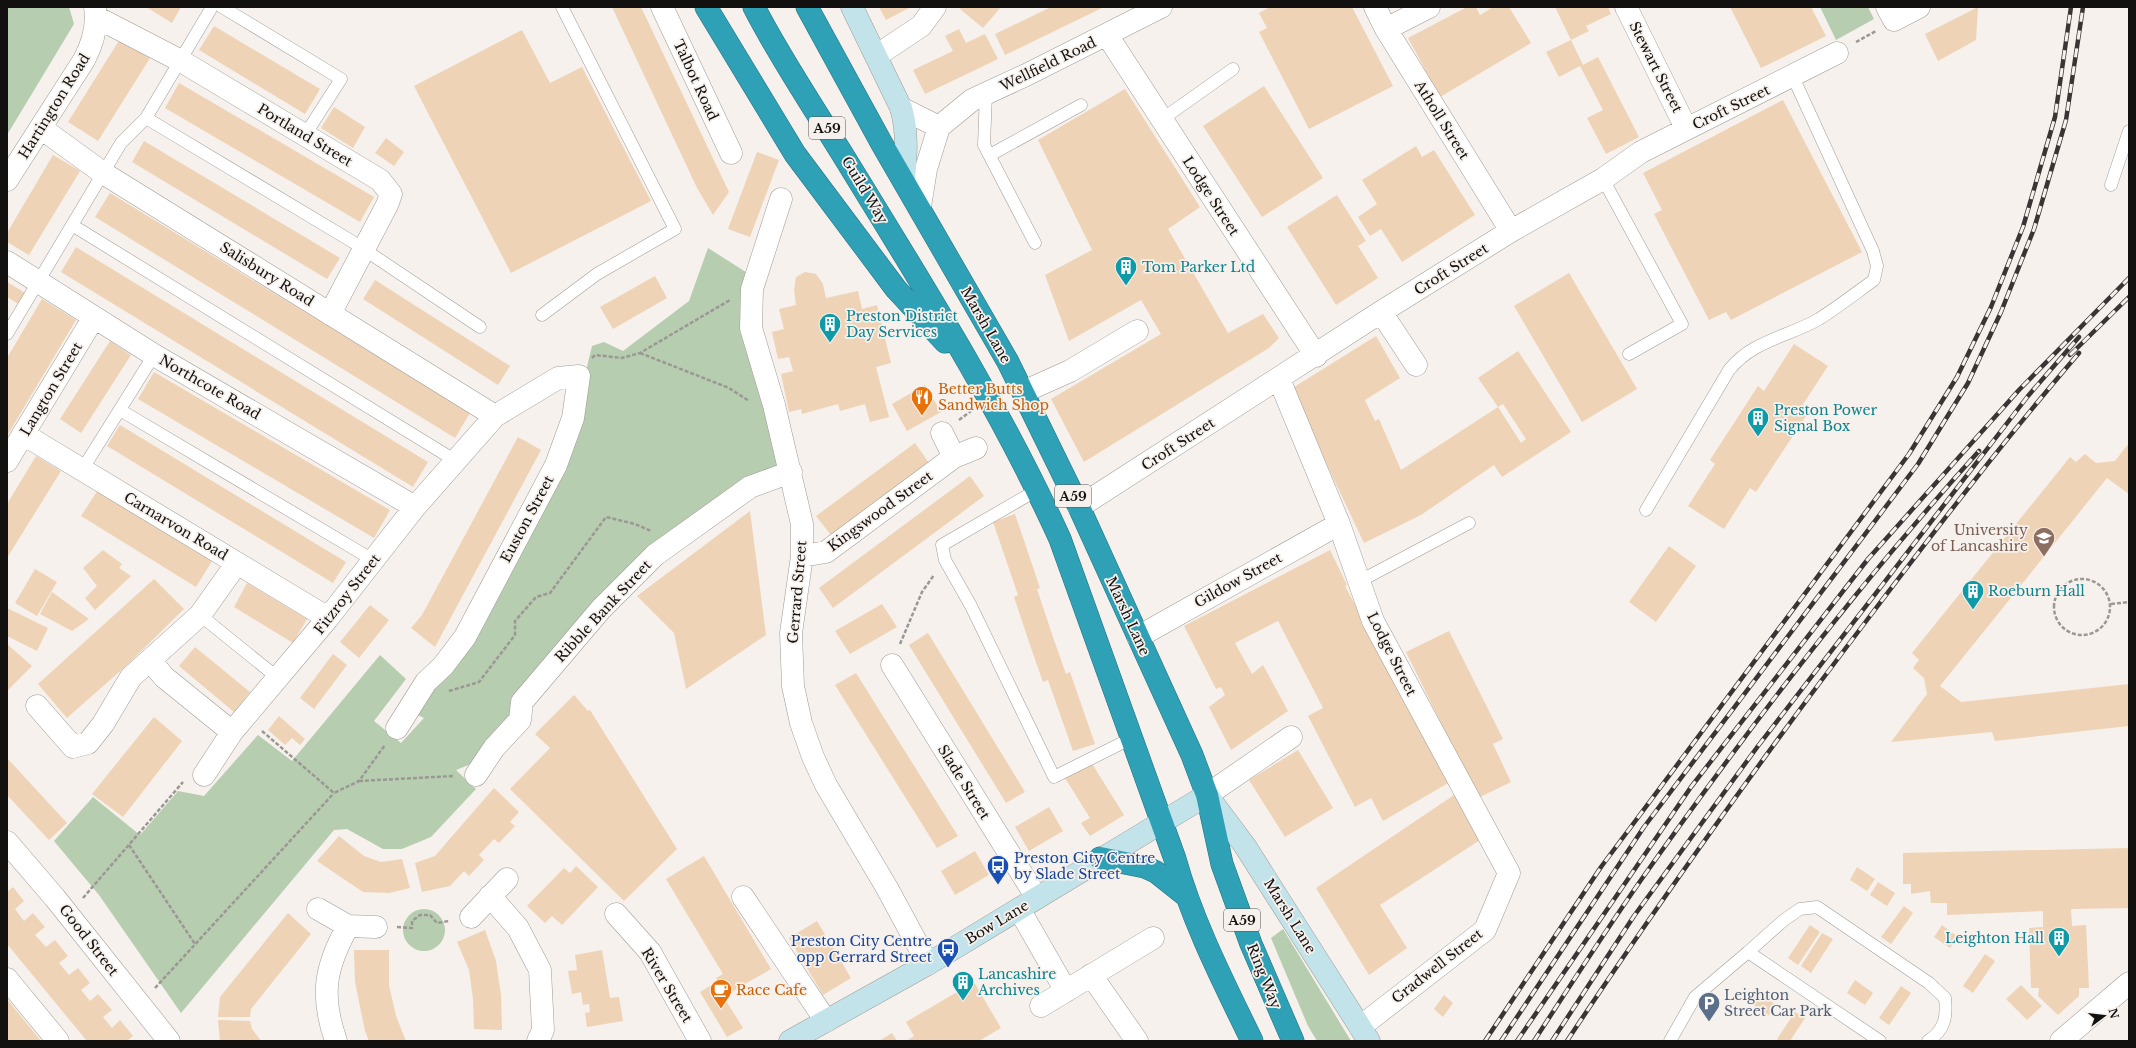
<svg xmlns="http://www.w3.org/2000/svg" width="2136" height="1048" font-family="'Libre Baskerville',serif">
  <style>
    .green { fill: #b7cdaf }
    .building { fill: #eed3b6; fill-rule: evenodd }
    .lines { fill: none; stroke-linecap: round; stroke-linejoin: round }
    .lane-casing { stroke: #9f9b96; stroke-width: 13 }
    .street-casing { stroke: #9f9b96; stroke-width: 23 }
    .secondary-casing { stroke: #9f9b96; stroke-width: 23 }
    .highway-casing { stroke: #256f7c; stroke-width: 23 }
    .path { stroke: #9b9794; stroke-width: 2.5; stroke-dasharray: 4 2; stroke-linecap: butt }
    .lane { stroke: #fff; stroke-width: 12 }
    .street { stroke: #fff; stroke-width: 22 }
    .secondary { stroke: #c1e3e9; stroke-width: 22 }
    .highway { stroke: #2fa1b6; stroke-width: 22 }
    .rail-casing { stroke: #383534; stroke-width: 4.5 }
    .rail { stroke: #f6f1ec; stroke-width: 3; stroke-dasharray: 9; stroke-linecap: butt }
    .labels { text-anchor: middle; stroke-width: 3.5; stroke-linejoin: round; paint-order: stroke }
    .shield { fill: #f6f1ec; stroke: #575452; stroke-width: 1 }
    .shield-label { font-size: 13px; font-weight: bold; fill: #131110 }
    .street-label { font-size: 14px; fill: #131110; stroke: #f6f1ec }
    .culture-label { font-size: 14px; fill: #0d838f; stroke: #f6f1ec; text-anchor: start }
    .food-label { font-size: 14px; fill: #c56008; stroke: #f6f1ec; text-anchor: start }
    .education-label { font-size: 14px; fill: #785e54; stroke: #f6f1ec; text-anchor: end }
    .transit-label { font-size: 14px; fill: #164399; stroke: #f6f1ec; text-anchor: start }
    .service-label { font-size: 14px; fill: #4e5e75; stroke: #f6f1ec; text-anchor: start }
  </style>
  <rect width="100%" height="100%" fill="#f6f1ec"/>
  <path class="green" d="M7,7h62l5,17 -67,111z
    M1820,7h48l6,12 -38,21z
    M708,248l41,26 36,194 -114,70 -155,181 -40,43 -20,8 20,19 -45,48 -29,12h-19l-36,-20 -13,1 -153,183 -82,-118 -45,-54 39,-44 47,38 38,-44 26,5 54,-61 34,26 88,-106 26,24 -32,42 27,22 23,-25 -10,-5 53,-70 117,-264 8,-33 12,-4 19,9 66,-50z
    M403 930a21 21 0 1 1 42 0a21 21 0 1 1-42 0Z
    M1283,929l68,112h-34l-9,-15 -37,-88z"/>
  <path class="building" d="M146,7h35l-9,16z
    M612,7h29l88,185 -16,23 -16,-27z
    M879,7h32l-25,13z
    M961,7h40l-18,21 -23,-19z
    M1051,7h53l-99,48 -10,-21z
    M1270,7h82l41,79 -84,43 -50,-97 8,-4 -8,-15z
    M1467,7h9l4,8 13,-8h16l22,36 -91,54 -32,-59z
    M1555,7h53l3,7 -25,12 3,5 -18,9z
    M1730,7h81l15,29 -65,32z
    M1978,7l-2,33 -38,21 -13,-27z
    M214,26l106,63 -15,25 -106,-64z
    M959,29l7,14 19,-9 13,25 -73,35 -12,-24 40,-19 -8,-15z
    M522,30l28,53 32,-16 69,134 -140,72 -97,-187z
    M120,39l30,19 -52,83 -30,-19z
    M1571,40l12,25 15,-8 41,80 -33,17 -19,-36 16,-8 -23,-44 -21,11 -13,-25z
    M179,83l195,114 -14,25 -195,-114z
    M1264,86l59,92 -61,39 -59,-91z
    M1125,89l75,118 -32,22 60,104 35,-19 16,24 -10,10 -185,114 -33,-63 110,-65 -20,-34 -72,41 -24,-66 47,-25 -54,-110z
    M1783,100l79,152 -131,68 -5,-8 -17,8 -55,-106 8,-4 -19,-37z
    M334,107l31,20 -12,21 -32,-20z
    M386,138l18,14 -10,14 -19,-13z
    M144,141l196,117 -13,21 -195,-117z
    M1416,146l6,11 12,-7 41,65 -73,47 -21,-33 -11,7 -12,-19 19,-13 -15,-24z
    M757,152l22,8 -29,77 -22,-8z
    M53,155l27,16 -51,84 -22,-13v-9z
    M110,193l360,220 -15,25 -360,-221z
    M1337,195l29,46 -8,5 20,32 -42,27 -49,-78z
    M76,247l352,215 -15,25 -352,-215z
    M805,272l11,2 7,10 3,14 32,-7 4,18 15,-4 14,58 -15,4 13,50 -19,5 -5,-18 -25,7 -2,-7 -36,10 -1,-5 -12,3 -8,-38 12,-3 -4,-14 -11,2 -6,-27 12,-3 -5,-20 17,-4 -2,-15 2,-13z
    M1569,273l68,116 -55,33 -68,-116z
    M655,276l12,22 -54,31 -13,-22z
    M375,280l135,86 -12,19 -135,-86z
    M7,282l20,12 -7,11 -13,-8z
    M42,299l34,21 -69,116v-78z
    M1376,336l24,42 -35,22 10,21 4,-2 22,51 97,-63 -20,-29 40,-27 53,81 -69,45 -8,-12 -73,50 -57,28 -73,-154zM1503,404l23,35 -5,4 -23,-36z
    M110,341l21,14 -50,78 -21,-14z
    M1794,344l34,22 -30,46 8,4 -50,76 -6,-4 -26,41 -36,-23 27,-42 -5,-4 48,-74 6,5z
    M154,372l236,138 -16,28 -236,-139z
    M925,385l16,27 -34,19 -15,-27z
    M120,425l226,137 -13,21 -226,-137z
    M518,437l23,13 -106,197 -24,-19 11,-13z
    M915,443l14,20 -98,72 -15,-19z
    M2129,443v51l-22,-16 -167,208 21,16 168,-18v42l-134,15 -3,-9 -101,10 36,-48 -3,-16 -11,-10 6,-8 -7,-7 158,-196 6,5 9,-8 11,9 19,-2z
    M36,456l25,15 -54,87v-54z
    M970,476l14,20 -151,112 -14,-20z
    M98,490l114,71 -16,26 -115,-71z
    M750,511l16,124 -80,54 -12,-56 -37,-37z
    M1015,514l25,74 -3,1 17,51 12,34 4,-2 25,72 -22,7 -25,-71 -5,2 -12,-34 -17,-51 4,-2 -25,-73z
    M1669,546l27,20 -40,56 -27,-20z
    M103,550l19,14 -3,4 12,8 -36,34 -10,-12 12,-12 -14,-18z
    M1330,550l17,35 -2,1 105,196 -67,39 -12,-23 -16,9 -47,-91 15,-8 -45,-87 -43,22 17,31 11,-9 25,46 -57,39 -22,-43 16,-12 -4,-8 -5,2 -32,-63z
    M35,569l22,13 -20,34 -22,-13z
    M154,579l30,30 -57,56 -60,53 -29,-34z
    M247,583l60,36 -14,24 -59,-36z
    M52,592l37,27 -17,12 -32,-17z
    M882,604l15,23 -47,27 -15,-23z
    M370,605l19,15 -30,38 -19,-16z
    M7,608l41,20 -11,23 -30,-15z
    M1449,631l54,108 -10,5 18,38 -33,16 -72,-146z
    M928,633l97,159 -19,11 -97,-158z
    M7,644l25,22 -25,25z
    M195,647l55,45 -16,20 -55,-46z
    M333,654l14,11 -33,44 -14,-11z
    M856,673l102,163 -21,12 -102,-163z
    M574,695l14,16 2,-1 87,139 -53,52 -114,-112 40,-41 -15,-14z
    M279,716l26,23 -5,6 -8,-7 -7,7 -17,-15z
    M154,717l28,24 -59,76 -31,-23z
    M1298,750l35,58 -48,29 -36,-57z
    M7,758l60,65 -18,17 -42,-45z
    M1091,762l33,53 -34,21 -9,-13 9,-5 -25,-40z
    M494,788l25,24 -9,10 5,4 -16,17 -5,-4 -15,16 5,5 -15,16 -5,-5 -14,15 -28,6 -7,-29 20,-7z
    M1457,793l23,47 -100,65 27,43 -38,27 -53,-87z
    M1049,807l14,24 -34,20 -14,-24z
    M339,836l25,20 17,6 21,-3 8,29 -21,5 -26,-1 -46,-31z
    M2129,848v60l-58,1 1,17 14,-1 3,63h-10v8l-21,19 -20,-19 1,-8h-8l-2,-60 14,-1v-16l-96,4v-12h-16l-1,-12 -19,3v-10h-8v-31z
    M975,851l14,24 -34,20 -14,-24z
    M704,856l67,113 -45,26 -10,-17 7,-4 -57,-95z
    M576,866l22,21 -36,38 -10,-9 -7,7 -18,-17 37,-38 6,5z
    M1857,867l18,12 -8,12 -17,-11z
    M1878,882l17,11 -8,13 -17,-11z
    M13,887l11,14 -9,8 9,12 9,-8 12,14 -10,8 11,12 9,-7 13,16 -9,7 10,12 9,-7 12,15 -9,7 9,11 8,-7 14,16 -9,7 9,11 8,-8 13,16 -6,5h-40l-80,-97v-52z
    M1904,906l9,7 -22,31 -10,-7z
    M288,913l23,21 -60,75 -1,8h-32l2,-20z
    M817,921l34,57 -28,17 -34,-57z
    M1810,925l10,7 -22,33 -10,-7z
    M1942,925l16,12 -8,11 -16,-11z
    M485,930l11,31 5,34 1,35 -28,-1 -1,-30 -4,-29 -12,-28z
    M1822,933l11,6 -22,34 -10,-7z
    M354,950h35v35l7,31 10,25h-37l-4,-10 -10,-49z
    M602,950l8,48 9,-1 4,24 -36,6 -2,-14 5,-1 -1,-8 -6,1 -2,-13 -9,2 -4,-23 9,-1 -2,-15z
    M1985,954l10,7 -22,32 -10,-7z
    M1855,980l18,13 -8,12 -18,-12z
    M974,982l27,46 -22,13h-73l8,-5 -8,-14z
    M715,983l28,45 -16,9 -27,-45z
    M2021,985l21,21 -15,14 -21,-21z
    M1901,986l10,7 -22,32 -10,-7z
    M1754,989l22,16 -8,11 -22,-17z
    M1444,995l9,8 -10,14 -9,-8z
    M7,999l21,26 13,16h-34z
    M1795,1012l10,6 -15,23h-10l-3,-2z
    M218,1020l32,1 2,8 9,12h-41z
    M892,1033l5,8h-18z"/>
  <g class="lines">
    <g class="lane-casing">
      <path id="lane" d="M222,7l119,72 -36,56
        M986,93l-2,52 51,98
        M146,118l207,124 127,85
        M1161,120l72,-51
        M990,155l91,-50
        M1603,179l79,145 -53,30
        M2111,185l18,-54
        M72,225l384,236
        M542,315l55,-41 78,-45 -113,-222
        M7,334l114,-191 25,-25 66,-111
        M120,410l253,150
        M82,470l72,-115
        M1037,490l-95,55 3,15 26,46 83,171 78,-39
        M1646,510l83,-140c24,-30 59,-33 90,-51 19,-12 37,-26 55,-39l3,-14 -4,-15 -80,-174
        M1360,581l109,-58
        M200,615l78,63
        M1670,1041l25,-44 53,-45
        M1880,1041l-132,-89 36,-32 16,-11 17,-2 112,76 16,15c2,19 0,32 -17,43"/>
    </g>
    <g class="street-casing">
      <path id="street" d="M662,7l69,146
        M1375,7l11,22 125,202
        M1626,7l60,121
        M1887,7l7,13 25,-13
        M96,17l85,44 199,119 11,14 -4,11 -57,109
        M1386,29l43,-22
        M1107,35l209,321
        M876,56l45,-30 14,-19
        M901,108l38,19
        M41,128l62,45 392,243
        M7,180l77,-120c9,-17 14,-34 11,-53
        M781,199l-29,90 -1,39 23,77 28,119v32l-11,77 2,53 8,37 12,34 13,28 61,103 41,76
        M920,207l6,-38 13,-42 33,-27 54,-25 135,-68
        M7,262l147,93 261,152
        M1381,312l35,53
        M1279,379l60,145 34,97 136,252 -24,57 -125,97
        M1023,392l47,-21 67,-40
        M942,433l12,24
        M23,434l305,184
        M7,461l87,-144
        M1079,507l302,-195 130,-81 92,-52 38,-27 196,-99
        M802,556l24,-4 128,-95 22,-9
        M1138,637l201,-113
        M892,665l145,233
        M37,706l36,41 15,-4 15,-19 28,-47 19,-17
        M232,732l-68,-55 -14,-17 50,-45 37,-52
        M204,775l28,-43 96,-114 87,-111 80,-91 63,-38 21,-2 -6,42 -17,47 -91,172 -22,29 -17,16 -29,46
        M476,775l18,-27 26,-28 2,-18 79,-93 54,-54 95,-68 41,-15
        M1207,795l84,-58
        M7,842l48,56 114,143
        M490,896l28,32 22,42 3,60 -5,11
        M743,897l83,124
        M318,909l30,17 28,1
        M1019,909l47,82
        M616,914l34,38 50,89
        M471,917l36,-38
        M1091,975l46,66
        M7,979l51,62
        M1041,1006l112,-68
        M336,1041c-16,-46 -11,-74 12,-115
        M2061,1041l68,-58"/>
    </g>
    <g class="secondary-casing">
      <path id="secondary" d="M852,7l49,101c7,24 5,48 3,72
        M790,1041l138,-77 279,-169 38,51 124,195"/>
    </g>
    <g class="highway-casing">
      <path id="highway" d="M706,7l89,147 101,135 49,53
        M754,7c26,51 62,104 92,153 76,124 154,247 214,379l115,320c18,64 48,122 77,182
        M807,7l75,137 126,218 71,145 113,248 15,40 15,69 29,80 42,97
        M1100,858l45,9 11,5 29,23"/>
    </g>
    <path class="path" d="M1856,42l20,-11
      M640,353l89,35 20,13
      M592,358l3,-3 27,3 18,-5 90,-53
      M959,420l12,-9
      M2054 607a28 28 0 1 1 56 0a28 28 0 1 1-56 0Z
      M2111,604l18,-2
      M900,644l22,-52 12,-17
      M449,691l30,-9 36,-47v-14l21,-24 14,-4 56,-76 29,7 16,7
      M262,731l72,62 25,-12 26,-36
      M359,781l95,-5
      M129,845l66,99
      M83,898l100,-116
      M397,927l15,1v-7l8,-6h10l7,8 12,-2
      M155,988l179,-195"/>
    <use href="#lane" class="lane"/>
    <use href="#street" class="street"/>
    <use href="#secondary" class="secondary"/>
    <use href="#highway" class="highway"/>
    <g class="rail-casing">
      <path id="rail" d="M2070,355l59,-58
        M1485,1041l116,-174 308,-413 48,-77 34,-70 32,-80 32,-110 16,-110
        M1501,1041l143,-214 274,-363 50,-81 33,-71 33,-83 32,-109 17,-113
        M1517,1041l174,-254 177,-228 151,-169 110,-112
        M1534,1041c35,-54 70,-108 107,-161 105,-149 216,-294 338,-429
        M1552,1041l82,-125 124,-170 270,-350 51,-59
        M1567,1041c95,-144 196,-284 300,-421 69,-91 138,-181 212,-267"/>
    </g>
    <use href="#rail" class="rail"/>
  </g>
  <defs>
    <g id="building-pin" transform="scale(1.15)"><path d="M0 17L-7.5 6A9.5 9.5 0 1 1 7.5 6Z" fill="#0f9aa8" stroke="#f6f1ec"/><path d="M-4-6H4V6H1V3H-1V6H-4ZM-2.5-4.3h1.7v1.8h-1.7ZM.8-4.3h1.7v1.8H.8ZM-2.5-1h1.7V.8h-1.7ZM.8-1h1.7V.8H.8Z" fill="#fff"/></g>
    <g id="restaurant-pin" transform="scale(1.15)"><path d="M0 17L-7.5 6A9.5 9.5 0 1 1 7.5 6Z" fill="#e8710a" stroke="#f6f1ec"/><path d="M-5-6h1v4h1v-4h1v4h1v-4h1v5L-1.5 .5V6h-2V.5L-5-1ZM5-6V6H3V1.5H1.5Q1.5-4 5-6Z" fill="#fff"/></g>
    <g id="university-pin" transform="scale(1.15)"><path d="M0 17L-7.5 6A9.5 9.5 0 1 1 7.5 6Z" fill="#8d6e63" stroke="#f6f1ec"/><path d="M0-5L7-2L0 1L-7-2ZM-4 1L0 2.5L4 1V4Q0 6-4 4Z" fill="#fff"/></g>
    <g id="bus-pin" transform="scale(1.15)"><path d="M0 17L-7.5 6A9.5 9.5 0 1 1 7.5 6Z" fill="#1a4fb4" stroke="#f6f1ec"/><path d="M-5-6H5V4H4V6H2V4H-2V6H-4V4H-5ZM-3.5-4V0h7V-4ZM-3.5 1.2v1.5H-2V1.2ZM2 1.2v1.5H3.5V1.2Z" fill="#fff"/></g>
    <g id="cafe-pin" transform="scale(1.15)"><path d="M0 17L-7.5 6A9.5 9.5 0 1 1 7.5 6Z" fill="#e8710a" stroke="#f6f1ec"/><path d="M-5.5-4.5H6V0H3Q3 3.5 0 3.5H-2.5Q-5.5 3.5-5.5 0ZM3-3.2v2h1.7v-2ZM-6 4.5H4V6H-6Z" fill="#fff"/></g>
    <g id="parking-pin" transform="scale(1.15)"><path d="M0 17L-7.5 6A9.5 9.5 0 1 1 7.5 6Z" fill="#5c6f8a" stroke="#f6f1ec"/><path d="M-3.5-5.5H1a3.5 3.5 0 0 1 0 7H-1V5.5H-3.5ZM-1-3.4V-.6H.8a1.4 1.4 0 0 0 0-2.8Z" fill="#fff"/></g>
  </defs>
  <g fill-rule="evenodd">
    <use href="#building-pin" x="1126" y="267"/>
    <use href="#building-pin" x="830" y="324"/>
    <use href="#restaurant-pin" x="922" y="397"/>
    <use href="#building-pin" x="1758" y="418"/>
    <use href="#university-pin" x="2044" y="538"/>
    <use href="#building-pin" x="1973" y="591"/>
    <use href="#bus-pin" x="998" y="866"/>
    <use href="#building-pin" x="2059" y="938"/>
    <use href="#bus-pin" x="948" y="949"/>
    <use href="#building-pin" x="963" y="982"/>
    <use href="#cafe-pin" x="721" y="990"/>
    <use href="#parking-pin" x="1709" y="1003"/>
  </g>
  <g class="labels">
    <g class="shield">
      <rect x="809" y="117" width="36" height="22" rx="3"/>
      <rect x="1055" y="485" width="36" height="22" rx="3"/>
      <rect x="1224" y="909" width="36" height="22" rx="3"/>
    </g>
    <g class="shield-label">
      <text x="827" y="133">A59</text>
      <text x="1073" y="501">A59</text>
      <text x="1242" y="925">A59</text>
    </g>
    <g class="street-label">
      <text transform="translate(1048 64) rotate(-26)" y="5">Wellfield Road</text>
      <text transform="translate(1656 67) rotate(63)" y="5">Stewart Street</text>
      <text transform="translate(696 80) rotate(65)" y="5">Talbot Road</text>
      <text transform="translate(54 106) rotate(-58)" y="5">Hartington Road</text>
      <text transform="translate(1731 107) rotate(-26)" y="5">Croft Street</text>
      <text transform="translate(1442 120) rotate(58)" y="5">Atholl Street</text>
      <text transform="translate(305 135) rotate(31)" y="5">Portland Street</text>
      <text transform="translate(865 190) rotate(59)" y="5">Guild Way</text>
      <text transform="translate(1211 196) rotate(57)" y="5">Lodge Street</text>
      <text transform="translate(1451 269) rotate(-32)" y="5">Croft Street</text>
      <text transform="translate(267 274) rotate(32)" y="5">Salisbury Road</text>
      <text transform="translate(986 325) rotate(60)" y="5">Marsh Lane</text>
      <text transform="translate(210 387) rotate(30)" y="5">Northcote Road</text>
      <text transform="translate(51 389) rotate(-59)" y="5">Langton Street</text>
      <text transform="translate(1178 444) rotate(-33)" y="5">Croft Street</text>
      <text transform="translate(880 511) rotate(-36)" y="5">Kingswood Street</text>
      <text transform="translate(527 519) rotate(-62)" y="5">Euston Street</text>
      <text transform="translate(176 526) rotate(31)" y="5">Carnarvon Road</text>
      <text transform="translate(1238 580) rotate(-29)" y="5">Gildow Street</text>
      <text transform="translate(797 592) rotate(-85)" y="5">Gerrard Street</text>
      <text transform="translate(347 594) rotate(-52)" y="5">Fitzroy Street</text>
      <text transform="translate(603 611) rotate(-47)" y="5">Ribble Bank Street</text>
      <text transform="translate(1128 616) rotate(65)" y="5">Marsh Lane</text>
      <text transform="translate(1392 654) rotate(63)" y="5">Lodge Street</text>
      <text transform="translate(964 782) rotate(58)" y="5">Slade Street</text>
      <text transform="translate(1290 916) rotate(58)" y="5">Marsh Lane</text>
      <text transform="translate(997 922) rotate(-31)" y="5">Bow Lane</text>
      <text transform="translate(89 940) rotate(52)" y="5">Good Street</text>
      <text transform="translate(1437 966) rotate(-38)" y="5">Gradwell Street</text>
      <text transform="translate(1264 976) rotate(68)" y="5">Ring Way</text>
      <text transform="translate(667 985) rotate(59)" y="5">River Street</text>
    </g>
    <g class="culture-label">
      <text x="1142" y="272">Tom Parker Ltd</text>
      <text x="846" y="321">Preston District<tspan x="846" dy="16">Day Services</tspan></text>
      <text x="1774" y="415">Preston Power<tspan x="1774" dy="16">Signal Box</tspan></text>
      <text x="1988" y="596">Roeburn Hall</text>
      <text x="2044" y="943" text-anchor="end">Leighton Hall</text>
      <text x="978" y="979">Lancashire<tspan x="978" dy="16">Archives</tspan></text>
    </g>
    <g class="food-label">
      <text x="938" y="394">Better Butts<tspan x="938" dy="16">Sandwich Shop</tspan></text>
      <text x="736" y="995">Race Cafe</text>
    </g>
    <g class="education-label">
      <text x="2028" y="535">University<tspan x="2028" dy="16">of Lancashire</tspan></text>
    </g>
    <g class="transit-label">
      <text x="1014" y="863">Preston City Centre<tspan x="1014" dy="16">by Slade Street</tspan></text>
      <text x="932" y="946" text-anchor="end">Preston City Centre<tspan x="932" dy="16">opp Gerrard Street</tspan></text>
    </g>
    <g class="service-label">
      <text x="1724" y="1000">Leighton<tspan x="1724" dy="16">Street Car Park</tspan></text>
    </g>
  </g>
  <rect width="2136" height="1048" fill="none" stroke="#131110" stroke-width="16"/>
  <g transform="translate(2104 1016) rotate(75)" stroke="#f6f1ec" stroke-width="3" paint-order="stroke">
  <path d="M0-3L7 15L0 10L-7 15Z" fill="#131110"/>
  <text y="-6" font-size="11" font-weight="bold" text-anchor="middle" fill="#131110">N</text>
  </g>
</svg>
